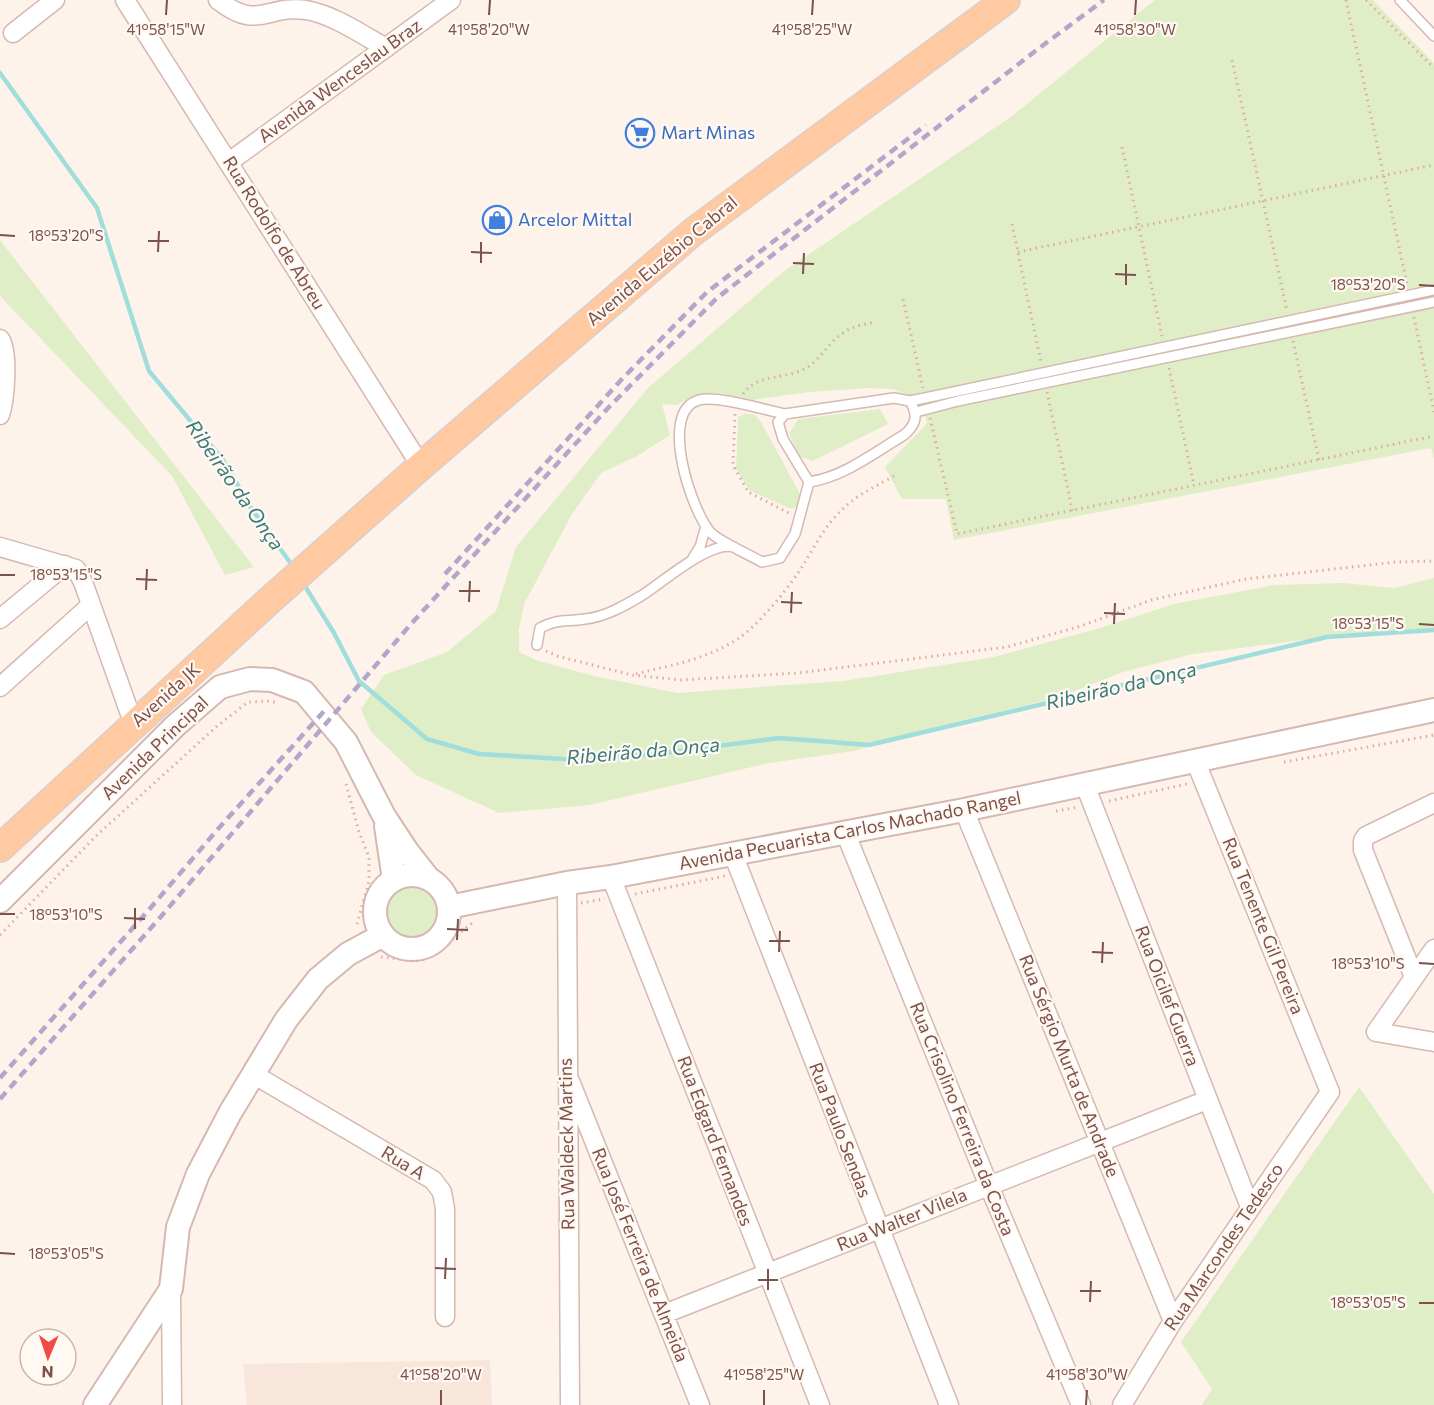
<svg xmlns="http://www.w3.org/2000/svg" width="1434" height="1405" font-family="Commissioner,sans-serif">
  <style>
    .residential { fill: #f9e6db }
    .green { fill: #dfeec6 }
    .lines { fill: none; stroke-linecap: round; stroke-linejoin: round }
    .stream { stroke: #a1dedb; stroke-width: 4.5 }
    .service-casing { stroke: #d5b9b1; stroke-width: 12 }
    .minor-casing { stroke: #d5b9b1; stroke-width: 21 }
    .tertiary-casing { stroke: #d5b9b1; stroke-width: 26 }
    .primary-casing { stroke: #dbcfcc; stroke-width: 30 }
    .path { stroke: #ddaca1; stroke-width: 3; stroke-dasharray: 1.5 4.5; stroke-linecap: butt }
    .service { stroke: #fff; stroke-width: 9 }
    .minor { stroke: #fff; stroke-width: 18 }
    .tertiary { stroke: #fff; stroke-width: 22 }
    .primary { stroke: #ffc9a1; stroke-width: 27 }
    .rail { stroke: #b2a6cb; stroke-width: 4.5; stroke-dasharray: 9 6; stroke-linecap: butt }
    .ticks { fill: none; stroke: #7d524a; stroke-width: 2 }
    .labels { text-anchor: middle; stroke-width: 4.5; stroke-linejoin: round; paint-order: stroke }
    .street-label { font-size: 18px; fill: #7d524a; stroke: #fff8f3 }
    .shop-label { font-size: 18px; fill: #366cbe; stroke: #fff8f3; text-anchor: start }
    .water-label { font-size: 20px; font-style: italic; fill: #387b79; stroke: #fff8f3 }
    .ticks-label { font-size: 15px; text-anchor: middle; fill: #7d524a; stroke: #fff8f3; stroke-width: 4.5; stroke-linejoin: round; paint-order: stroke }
  </style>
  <rect width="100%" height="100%" fill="#fef3eb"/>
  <path class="residential" d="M490,1360l2,45h-245l-4,-41z"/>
  <path class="green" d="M1155,0h218l61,63v396l-3,-11 -477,92 -8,-41h-44l-17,-32 42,-44 -6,-26h-9l-19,-8 -24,-1 -60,4 -57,8 -31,-7 -27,2 -17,10 -15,-1 8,31 -33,21 -36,17 -29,41 -48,90 -5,25v23l17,8 58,16 83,17 166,-12 151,-24 106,-29 74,-24 101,-19 68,-2 51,5 40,-10v51l-122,10 -119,15 -70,18 -64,25 -120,29 -85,25 -85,12 -180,42 -90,8 -83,-38 -45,-43 -10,-23 23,-34 63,-23 49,-41 20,-64 132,-159 135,-116 229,-156z
    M0,240l254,327 -29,8 -53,-99 -172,-180z
    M880,409l8,15 -75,37 -14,-5 -10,-22 9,-15z
    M746,413l9,2 6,7 38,70 2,9 -3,5 -7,3 -42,-19 -13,-21 2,-52z
    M382 912a30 30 0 1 1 60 0a30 30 0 1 1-60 0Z
    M1359,1087l75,107v211h-232l10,-16 -31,-47z"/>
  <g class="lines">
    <path class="stream" d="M0,73l97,135 52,163 74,89 28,48 43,60
      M303,583l31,50 25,48 68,58 52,15 102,6 75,-6 124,-16 89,7 458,-108 107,-7"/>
    <g class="service-casing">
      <path id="service" d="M1400,0l34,36
        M910,401c8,14 7,23 -6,34 -29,17 -60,42 -95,47l-26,-43 -5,-17 7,-8 109,-16 16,3 15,-3 509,-108
        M916,412l42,-11 476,-99
        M785,414c-20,-4 -68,-19 -86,-14 -41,11 -8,109 11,132 8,9 40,23 52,30l18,-4 15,-24 14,-52
        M693,558l7,-11 6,-21
        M537,645l3,-17c19,-10 26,-6 45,-9 20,-2 39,-13 56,-23 21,-13 69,-56 93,-49"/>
    </g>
    <g class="minor-casing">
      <path id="minor" d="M125,0l296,466
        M218,0c40,32 49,4 88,10 28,5 55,24 80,38
        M13,33l42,-33
        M229,162l222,-162
        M0,339c9,13 5,61 0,76
        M0,547l76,22 7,13 51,143
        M0,619l65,-54
        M0,687l91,-82
        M1085,785l165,422
        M964,810l209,511
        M845,832l144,354 92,219
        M733,854l216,551
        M611,877l209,528
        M567,883l3,522
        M1434,949l-58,83 58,10
        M1414,977l-51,-127v-9l3,-5 68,-33
        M253,1074l180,106 9,12 3,17v108
        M570,1081l130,324
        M171,1289l1,116
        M664,1314l543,-214
        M1122,1405l51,-84 157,-229 -135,-332"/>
    </g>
    <g class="tertiary-casing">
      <path id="tertiary" d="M386,826l8,54
        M375 912a37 37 0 1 1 74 0a37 37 0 1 1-74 0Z
        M0,901l175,-175 45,-39 30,-8 22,1 32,12 42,50 38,74 23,35 22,28
        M449,907l118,-24 44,-6 353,-67 470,-100
        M95,1405l76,-116 7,-62 20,-53 32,-61 56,-93 32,-41 30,-25 35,-19"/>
    </g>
    <g class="primary-casing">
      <path id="primary" d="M0,848l270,-248 151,-134 272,-234 313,-232"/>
    </g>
    <path class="path" d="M1346,0l61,284
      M1366,0l68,68
      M1232,60l55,251
      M1122,147l40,189
      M1012,224l29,138
      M1018,252l416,-87
      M903,299l20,89
      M1414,317l20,95
      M1293,341l26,119
      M1169,368l25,117
      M1047,392l26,121
      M743,394c14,-21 43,-14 63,-26 15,-9 23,-26 37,-35 9,-7 20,-8 31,-11
      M735,414l-2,51 15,27 41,21
      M930,418l27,116 477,-98
      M546,651l11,5 75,19 49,5 117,-7 209,-26 74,-21 70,-26 95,-21 150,-17 38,-1
      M636,674c36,-9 72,-15 103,-36 17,-11 48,-48 59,-65 13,-19 22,-40 38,-57 16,-19 38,-29 60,-41
      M1284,762l150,-27
      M346,784l13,48 10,25v24l-13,47
      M1109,801l78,-17
      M1056,811l23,-4
      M635,894l90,-18
      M581,903l24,-4
      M0,935l96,-99 120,-109 32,-25 23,-1 6,2
      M381,957l40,4 13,-8 41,-32"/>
    <use href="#service" class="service"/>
    <use href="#minor" class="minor"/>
    <use href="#tertiary" class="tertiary"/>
    <use href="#primary" class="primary"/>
    <path class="rail" d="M445,574l177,-195 85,-87 219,-167
      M0,1078l147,-166 71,-83 108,-120
      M0,1099l158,-179 253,-296 198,-217 108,-109 321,-249 66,-49"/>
  </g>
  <path class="ticks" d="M166,15l1,-15M489,15l1,-15M812,15l1,-15M1135,15l1,-15M0,235l15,1M148,241h21M158,252l1,-21M471,252l21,1M481,263v-21M793,263l21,1M803,274l1,-21M1115,274l21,1M1126,285v-21M1419,285l15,1M0,575h15M136,579l21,1M146,590l1,-21M459,591h21M469,602l1,-21M781,602l21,1M791,613l1,-21M1104,613l21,1M1114,624l1,-21M1419,624l15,1M0,914h15M124,918l21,1M135,929v-21M447,929l21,1M457,940l1,-21M769,941h21M779,952l1,-21M1092,952l21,1M1102,963l1,-21M1419,963l15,1M0,1253l15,1M435,1268l21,1M445,1279l1,-21M758,1280h20M768,1290v-21M1080,1291h21M1090,1302l1,-21M1419,1303h15M441,1405v-15M764,1405v-15M1086,1405l1,-15"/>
  <defs>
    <g id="supermarket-ring" transform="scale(1.5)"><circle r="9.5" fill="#fff8f3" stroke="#3f7fe0" stroke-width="1.5"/><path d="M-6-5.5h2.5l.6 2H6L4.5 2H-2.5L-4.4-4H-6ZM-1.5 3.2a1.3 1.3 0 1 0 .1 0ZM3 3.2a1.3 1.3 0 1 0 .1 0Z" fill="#3f7fe0"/></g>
    <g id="shop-ring" transform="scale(1.5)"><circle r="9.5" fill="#fff8f3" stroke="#3f7fe0" stroke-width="1.5"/><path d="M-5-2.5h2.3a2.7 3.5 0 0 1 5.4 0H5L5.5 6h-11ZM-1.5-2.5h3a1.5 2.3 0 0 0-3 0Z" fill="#3f7fe0"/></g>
  </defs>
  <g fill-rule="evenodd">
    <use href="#supermarket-ring" x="640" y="133"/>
    <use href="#shop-ring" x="497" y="220"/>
  </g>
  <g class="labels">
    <g class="street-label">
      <text transform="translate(340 81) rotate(-36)" y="6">Avenida Wenceslau Braz</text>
      <text transform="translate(274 233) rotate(58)" y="6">Rua Rodolfo de Abreu</text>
      <text transform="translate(662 261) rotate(-40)" y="6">Avenida Euzébio Cabral</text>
      <text transform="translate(166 695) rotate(-42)" y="6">Avenida JK</text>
      <text transform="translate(155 748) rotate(-44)" y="6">Avenida Principal</text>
      <text transform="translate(850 831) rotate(-11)" y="6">Avenida Pecuarista Carlos Machado Rangel</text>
      <text transform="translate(1263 926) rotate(68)" y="6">Rua Tenente Gil Pereira</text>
      <text transform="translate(1167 996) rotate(69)" y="6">Rua Oicilef Guerra</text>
      <text transform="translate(1069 1066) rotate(68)" y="6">Rua Sérgio Murta de Andrade</text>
      <text transform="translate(962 1119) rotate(68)" y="6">Rua Crisolino Ferreira da Costa</text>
      <text transform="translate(840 1130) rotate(69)" y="6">Rua Paulo Sendas</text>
      <text transform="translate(715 1141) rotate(69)" y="6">Rua Edgard Fernandes</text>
      <text transform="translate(567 1144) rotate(-91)" y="6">Rua Waldeck Martins</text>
      <text transform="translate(403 1163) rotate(31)" y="6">Rua A</text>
      <text transform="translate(902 1220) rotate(-22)" y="6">Rua Walter Vilela</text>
      <text transform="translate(1224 1247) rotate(-56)" y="6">Rua Marcondes Tedesco</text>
      <text transform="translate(640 1255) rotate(68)" y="6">Rua José Ferreira de Almeida</text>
    </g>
    <g class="shop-label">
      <text x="661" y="139">Mart Minas</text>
      <text x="518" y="226">Arcelor Mittal</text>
    </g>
    <g class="water-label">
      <text transform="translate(235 485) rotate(55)" y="7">Ribeirão da Onça</text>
      <text transform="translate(1121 686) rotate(-13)" y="7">Ribeirão da Onça</text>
      <text transform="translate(643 751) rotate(-5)" y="7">Ribeirão da Onça</text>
    </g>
  </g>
  <g class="ticks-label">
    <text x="166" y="35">41°58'15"W</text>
    <text x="489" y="35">41°58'20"W</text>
    <text x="812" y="35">41°58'25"W</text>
    <text x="1135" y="35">41°58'30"W</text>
    <text x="66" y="241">18°53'20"S</text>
    <text x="1368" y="290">18°53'20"S</text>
    <text x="66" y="580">18°53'15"S</text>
    <text x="1368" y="629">18°53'15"S</text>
    <text x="66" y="920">18°53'10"S</text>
    <text x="1368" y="969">18°53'10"S</text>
    <text x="66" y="1259">18°53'05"S</text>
    <text x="1368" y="1308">18°53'05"S</text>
    <text x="441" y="1380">41°58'20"W</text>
    <text x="764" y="1380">41°58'25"W</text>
    <text x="1087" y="1380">41°58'30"W</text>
  </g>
  <g transform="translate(48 1357) rotate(182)"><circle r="28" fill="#fff8f3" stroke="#cbb6af" stroke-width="1.5"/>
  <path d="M0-4.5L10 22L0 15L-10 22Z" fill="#f24a46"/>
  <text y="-9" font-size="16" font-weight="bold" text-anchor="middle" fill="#7d524a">N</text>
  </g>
</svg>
